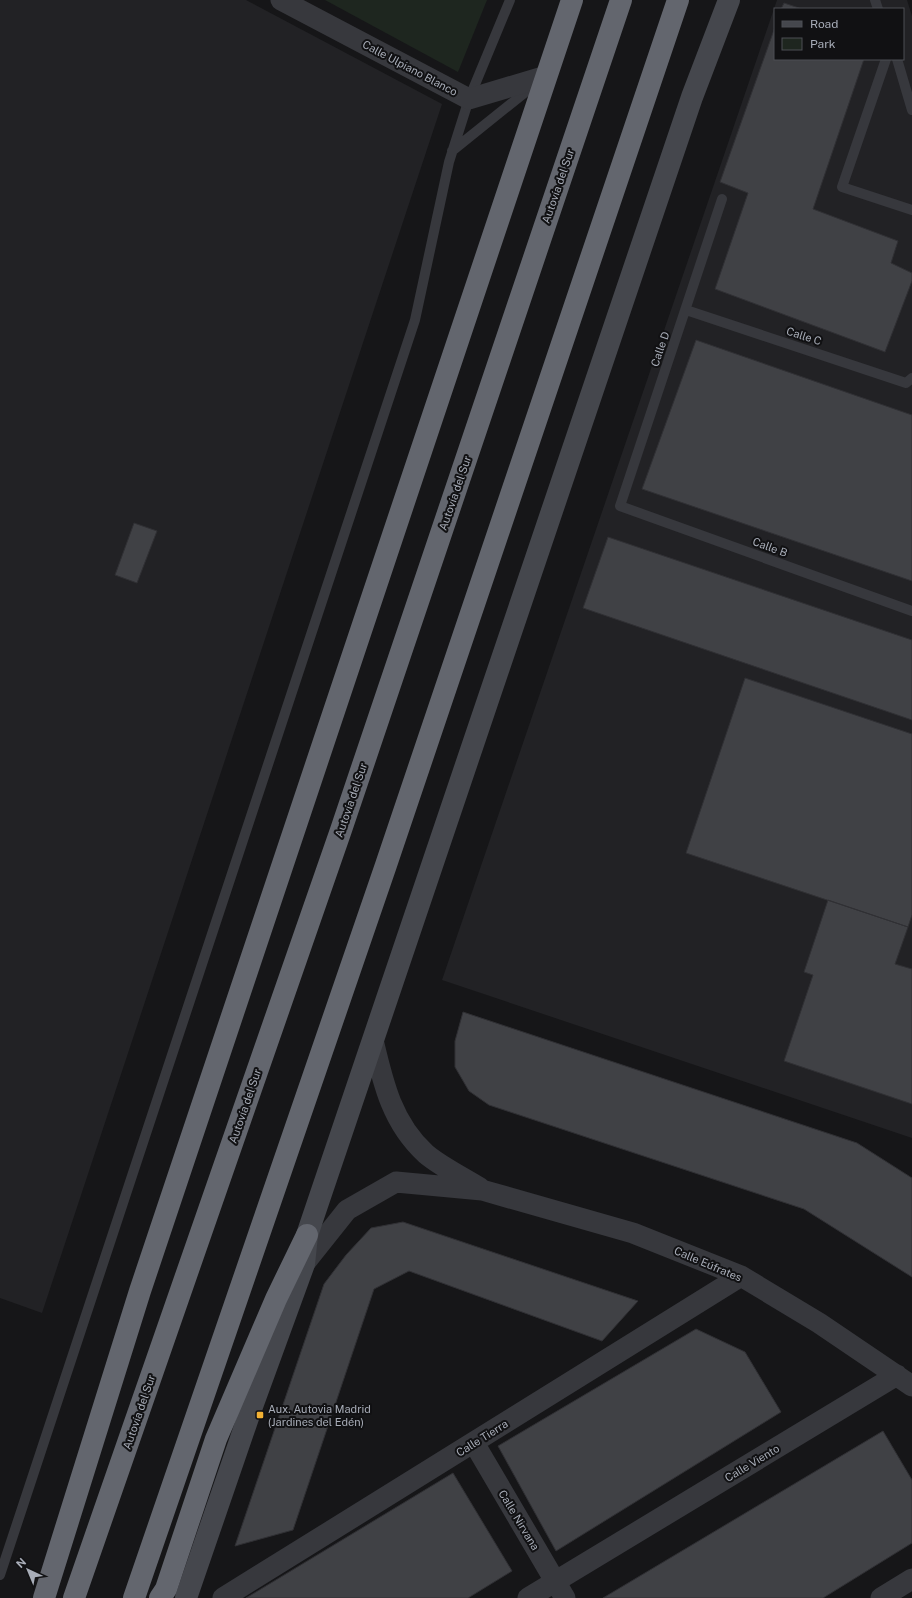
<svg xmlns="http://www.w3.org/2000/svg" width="912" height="1598" font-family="'Public Sans',sans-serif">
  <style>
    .built { fill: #222225; fill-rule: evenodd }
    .green { fill: #1e261f }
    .building { fill: #404145; stroke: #303034 }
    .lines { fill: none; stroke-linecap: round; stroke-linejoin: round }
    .lane { stroke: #37383d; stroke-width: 10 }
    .street { stroke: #37383d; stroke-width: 21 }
    .secondary { stroke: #45474d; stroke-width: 22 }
    .highway { stroke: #63666e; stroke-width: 22 }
    .poi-dot { fill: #f2b134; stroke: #111113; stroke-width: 1.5 }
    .labels { text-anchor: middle; stroke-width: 4; stroke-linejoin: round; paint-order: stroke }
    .street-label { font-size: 11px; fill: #a8adb8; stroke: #111113 }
    .poi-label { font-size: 11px; fill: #a8adb8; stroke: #111113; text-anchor: start }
  </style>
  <rect width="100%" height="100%" fill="#161618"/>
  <path class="built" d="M0,0h246l196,104 -400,1209 -42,-15z
    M777,0h130l5,16v1122l-470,-158zM775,9h128v50h-128z"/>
  <path class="green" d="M325,0h162l-29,72z"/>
  <path class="building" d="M784,3l18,6h-21z
    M775,27v32h89l-51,150 85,32 -7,22 21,10v8l-27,71 -170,-63 33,-96 -28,-11z
    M696,340l216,75v166l-270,-92z
    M134,523l23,8 -20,52 -22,-8z
    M608,537l304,103v80l-329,-112z
    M745,678l167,56v181l-4,12 -222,-74z
    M828,900l80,27 -13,37 17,5v135l-128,-43 29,-86 -9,-3z
    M463,1012l394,131 55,35v99l-108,-68 -315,-104 -20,-14 -14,-24v-26z
    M403,1222l235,79 -36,40 -193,-70 -35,18 -81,241 -58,16 89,-262 22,-29 25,-27z
    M696,1329l49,23 36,60 -225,139 -58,-105z
    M883,1431l29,49v63l-89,55h-220z
    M453,1473l59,98 -44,27h-222z"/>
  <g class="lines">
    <path class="lane" d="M875,0l3,9
      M886,59l-44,128 70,23
      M897,59l15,51
      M452,151l81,-65
      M722,199l-102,307 292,105
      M686,310l220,73 6,-5
      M0,1575l415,-1255 34,-158 20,-63 41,-99"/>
    <path class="street" d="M281,0l188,99 77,-23
      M373,1040c10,43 19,83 53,114 14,12 38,24 54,34
      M304,1264l43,-54 49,-28 86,8 151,43 108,43 78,47 93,63
      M474,1443l91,155
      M223,1598l518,-322
      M528,1598l369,-223
      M881,1598l31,-19"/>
    <path class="secondary" d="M186,1598l64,-186 54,-148 3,-29 385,-1138 37,-97"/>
    <path class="highway" d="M44,1598l96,-307 432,-1291
      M74,1598l267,-768 280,-830
      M134,1598l252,-733 292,-865
      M160,1598l6,-9 50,-150 60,-140 31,-64"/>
  </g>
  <rect class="poi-dot" x="256" y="1411" width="8" height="8" rx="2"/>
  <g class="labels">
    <g class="street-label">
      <text transform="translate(410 68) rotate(28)" y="4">Calle Ulpiano Blanco</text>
      <text transform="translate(558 186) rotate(-71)" y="4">Autovía del Sur</text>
      <text transform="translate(804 336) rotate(18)" y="4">Calle C</text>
      <text transform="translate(660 349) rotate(-71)" y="4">Calle D</text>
      <text transform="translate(455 493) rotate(-71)" y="4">Autovía del Sur</text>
      <text transform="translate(770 547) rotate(20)" y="4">Calle B</text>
      <text transform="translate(351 800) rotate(-71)" y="4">Autovía del Sur</text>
      <text transform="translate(245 1106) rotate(-71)" y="4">Autovía del Sur</text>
      <text transform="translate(708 1264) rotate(23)" y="4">Calle Eúfrates</text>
      <text transform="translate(139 1412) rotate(-71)" y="4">Autovía del Sur</text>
      <text transform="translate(482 1438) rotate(-32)" y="4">Calle Tierra</text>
      <text transform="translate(752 1463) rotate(-31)" y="4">Calle Viento</text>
      <text transform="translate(519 1520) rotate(59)" y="4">Calle Nirvana</text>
    </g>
    <g class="poi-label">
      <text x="268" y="1413">Aux. Autovia Madrid<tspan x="268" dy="13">(Jardines del Edén)</tspan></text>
    </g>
  </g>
  <rect x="774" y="8" width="130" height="52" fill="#111113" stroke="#4d4f55"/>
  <rect x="782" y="21" width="20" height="6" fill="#45474d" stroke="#4d4f55"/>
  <text x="810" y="28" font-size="12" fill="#a8adb8">Road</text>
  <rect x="782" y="38" width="20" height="12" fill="#1e261f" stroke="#4d4f55"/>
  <text x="810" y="48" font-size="12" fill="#a8adb8">Park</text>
  <g transform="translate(28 1570) rotate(316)" stroke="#111113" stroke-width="3" paint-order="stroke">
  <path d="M0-3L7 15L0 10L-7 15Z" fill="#a8adb8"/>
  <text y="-6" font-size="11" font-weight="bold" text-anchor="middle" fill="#a8adb8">N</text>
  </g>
</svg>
